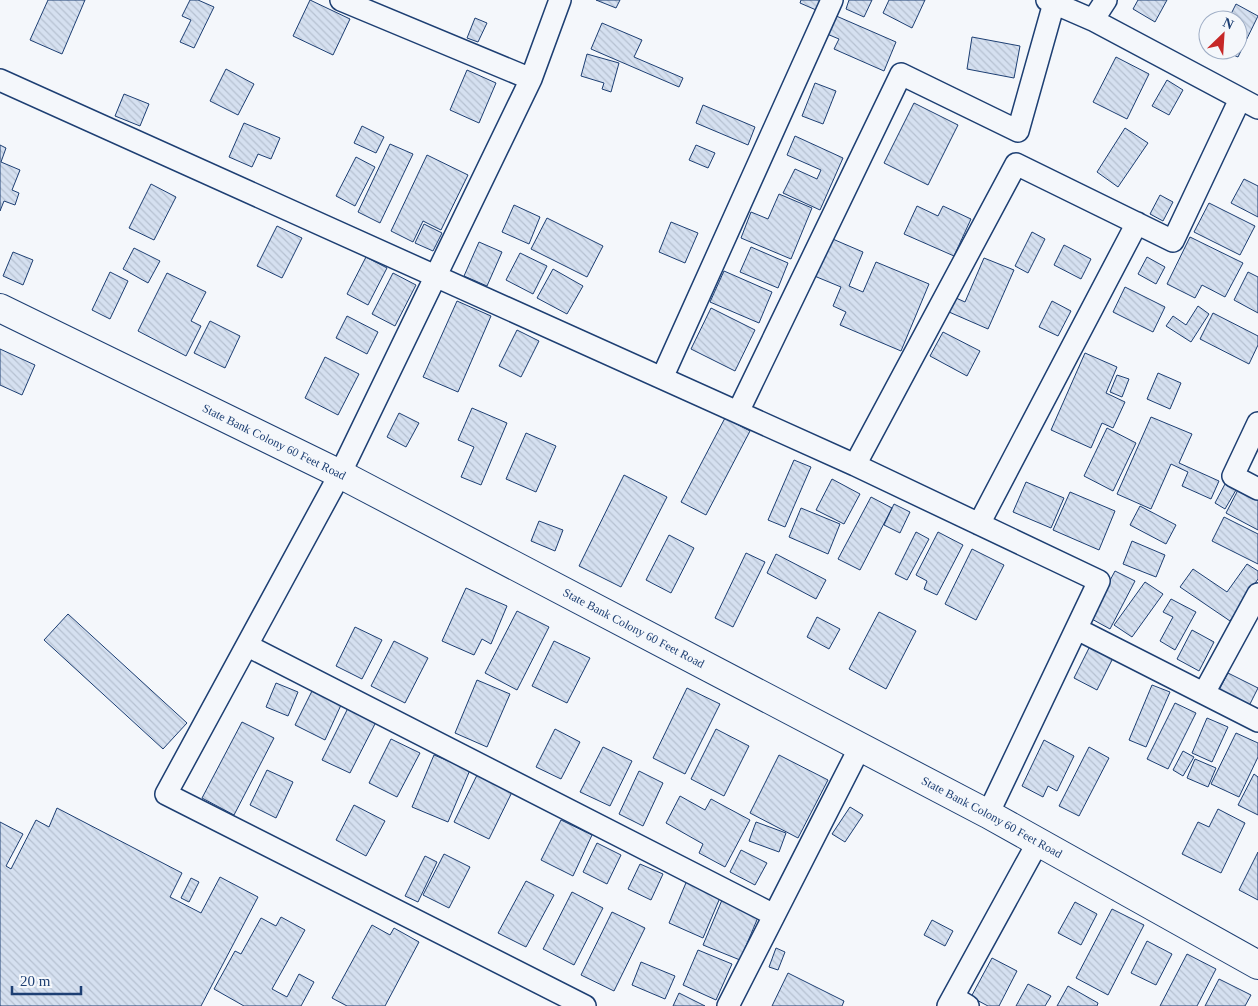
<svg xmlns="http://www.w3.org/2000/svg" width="1258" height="1006" font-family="Georgia,serif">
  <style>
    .building { fill: url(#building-back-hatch); stroke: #1d3f73 }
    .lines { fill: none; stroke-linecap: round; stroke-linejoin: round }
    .street-casing { stroke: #1d3f73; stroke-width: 24 }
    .secondary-casing { stroke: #1d3f73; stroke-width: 30 }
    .street { stroke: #f4f7fb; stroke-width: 21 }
    .secondary { stroke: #f4f7fb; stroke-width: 28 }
    .labels { text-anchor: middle; stroke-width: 4; stroke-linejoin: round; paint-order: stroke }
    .street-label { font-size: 12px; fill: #1d3f73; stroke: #f4f7fb }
  </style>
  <defs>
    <pattern id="building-back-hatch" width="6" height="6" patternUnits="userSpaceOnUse" patternTransform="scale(1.25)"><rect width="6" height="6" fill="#d5e0f0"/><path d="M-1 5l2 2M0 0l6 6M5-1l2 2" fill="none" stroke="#b6c1d1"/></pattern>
  </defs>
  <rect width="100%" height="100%" fill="#f4f7fb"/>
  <path class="building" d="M48,0h37l-23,54 -32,-14z
    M190,0h8l16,7 -20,41 -14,-6 11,-22 -9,-4z
    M310,0l40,19 -17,36 -40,-19z
    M596,0h24l-4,8z
    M801,0h28l-6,13 -23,-10z
    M849,0h23l-8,17 -18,-8z
    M889,0h36l-13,28 -29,-15z
    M1138,0h29l-12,22 -22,-13z
    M1236,4l22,12 -20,41 -16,-7h16v-30h-10z
    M834,15l62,27 -12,29 -50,-22 5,-10 -12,-5z
    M475,18l12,5 -9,19 -11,-4z
    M602,23l40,17 -8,17 49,21 -4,9 -88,-38z
    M972,37l48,9 -6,32 -47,-9z
    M587,54l32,9 -8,29 -9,-3 2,-6 -23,-7z
    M1116,57l33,17 -22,45 -34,-17z
    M226,69l28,15 -16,31 -28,-14z
    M467,70l29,13 -17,40 -29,-13z
    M1167,80l16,10 -14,25 -17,-9z
    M815,83l21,8 -13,33 -21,-8z
    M124,94l25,10 -9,22 -25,-10z
    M914,103l44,22 -30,60 -44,-22z
    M703,105l52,22 -7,18 -52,-22z
    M244,123l36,15 -9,21 -13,-5 -6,13 -23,-10z
    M362,126l22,11 -8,16 -22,-10z
    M1125,128l23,15 -30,44 -21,-15z
    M795,136l48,22 -23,52 -37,-17 12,-24 22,10 4,-9 -34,-15z
    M390,144l23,10 -33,69 -22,-11z
    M0,145l6,3 -5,14 19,8 -8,20 7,3 -4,12 -11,-4 -4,10z
    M696,145l19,8 -7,15 -19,-8z
    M427,155l41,20 -27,55 -18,-9 -10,21 -22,-11z
    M356,157l19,10 -20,39 -19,-10z
    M1244,179l14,7v31l-27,-14z
    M151,184l25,13 -22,43 -25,-12z
    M779,194l33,14 -21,51 -50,-21 10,-26 17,7z
    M1160,195l13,7 -10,19 -13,-7z
    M1209,203l46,23 -15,29 -46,-23z
    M514,205l26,12 -11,27 -27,-12z
    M917,206l21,10 5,-10 28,13 -17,37 -50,-22z
    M547,218l56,28 -16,31 -56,-28z
    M671,222l27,11 -13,30 -26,-11z
    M424,224l18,9 -9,18 -18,-8z
    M277,226l25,12 -20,40 -25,-12z
    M1032,232l13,7 -17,34 -13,-7z
    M828,237l35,15 -14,34 14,6 13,-30 53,22 -28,67 -61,-26 6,-13 -13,-6 8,-19 -29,-12z
    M1190,237l53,26 -18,34 -23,-12 -7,13 -28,-14z
    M479,242l23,10 -15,34 -23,-10z
    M1064,245l27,14 -10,20 -27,-14z
    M751,247l37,16 -10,25 -38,-16z
    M134,248l26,13 -12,22 -25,-14z
    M13,252l20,8 -10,25 -20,-9z
    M520,253l27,13 -14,28 -27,-14z
    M366,257l21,11 -19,37 -21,-11z
    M1147,257l18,10 -9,17 -18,-10z
    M984,258l30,12 -26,59 -39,-17 7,-14 9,4z
    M553,269l30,17 -16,28 -30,-16z
    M724,271l48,21 -13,31 -49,-21z
    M110,272l18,9 -18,38 -18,-9z
    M1248,272l10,5v36l-24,-13z
    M167,273l39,19 -15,29 10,5 -15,30 -48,-25z
    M393,273l23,12 -21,41 -23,-12z
    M1125,287l40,20 -12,25 -40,-20z
    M457,301l34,15 -33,76 -35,-15z
    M1052,301l19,10 -13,25 -19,-9z
    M1198,306l11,8 -18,28 -25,-16 7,-10 13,9z
    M711,308l44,22 -20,41 -44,-22z
    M1213,313l45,23v9l-9,19 -49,-25z
    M347,316l31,16 -11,22 -31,-16z
    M210,321l30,15 -15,32 -31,-15z
    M517,330l22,11 -18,36 -22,-11z
    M943,332l37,19 -13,25 -37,-20z
    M0,349l35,16 -13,30 -22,-10z
    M1085,353l32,14 -11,26 19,9 -12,26 -11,-5 -11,25 -40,-18z
    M325,357l34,17 -21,41 -33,-17z
    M1158,373l23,10 -11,26 -23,-10z
    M1117,375l12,4 -7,18 -12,-5z
    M472,408l35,15 -26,62 -20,-8 13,-30 -16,-7z
    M399,413l20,10 -13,24 -19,-10z
    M1151,417l41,17 -13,29 40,18 -8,18 -29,-13 6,-14 -17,-8 -20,45 -34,-15z
    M725,418l25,13 -44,84 -25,-13z
    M1107,428l29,15 -23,48 -29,-15z
    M526,433l30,13 -20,46 -30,-13z
    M794,460l17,7 -26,60 -17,-7z
    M624,475l43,22 -46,90 -42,-21z
    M832,479l28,15 -16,30 -28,-14z
    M1026,482l38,16 -13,30 -38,-16z
    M1225,484l11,6 -11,19 -10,-6z
    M1238,490l20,10v30l-32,-17z
    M1070,492l45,19 -16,39 -46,-20z
    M871,497l21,11 -32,62 -22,-11z
    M894,504l16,8 -10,21 -16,-8z
    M1140,506l36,19 -10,19 -36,-19z
    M801,508l39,16 -12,30 -39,-17z
    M1224,517l34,17v30l-46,-23z
    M539,521l24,9 -8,21 -24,-10z
    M916,532l13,7 -22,41 -12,-6z
    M938,532l25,13 -26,50 -13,-6 3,-8 -11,-6z
    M669,535l25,13 -23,45 -25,-13z
    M1132,541l33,14 -9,22 -33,-13z
    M972,549l32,16 -28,55 -31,-16z
    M746,553l19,9 -32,65 -18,-9z
    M776,554l50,26 -10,19 -49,-26z
    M1247,564l11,7v8l-28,42 -50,-34 13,-18 34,23z
    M1115,571l20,10 -25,48 -20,-11z
    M1145,582l18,12 -31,43 -18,-12z
    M466,588l41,18 -16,38 -9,-5 -8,16 -32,-14z
    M1171,599l25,13 -21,38 -15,-9 13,-24 -10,-5z
    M517,611l32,16 -32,63 -32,-17z
    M879,612l37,19 -30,58 -37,-20z
    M68,614l119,109 -24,26 -119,-109z
    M817,617l23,12 -11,20 -22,-12z
    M355,627l27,13 -20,39 -26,-13z
    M1192,630l22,12 -15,29 -22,-12z
    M394,641l34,17 -23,45 -34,-17z
    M554,641l36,17 -23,45 -35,-17z
    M1090,646l23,12 -16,32 -23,-12z
    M1228,673l30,15 -9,18 -30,-16z
    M477,680l33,14 -23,53 -32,-14z
    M276,683l22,9 -10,24 -22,-9z
    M1152,685l18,7 -24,55 -17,-7z
    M687,688l33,16 -35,70 -32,-16z
    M312,691l29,14 -16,35 -30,-15z
    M1175,703l21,10 -28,56 -21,-10z
    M349,706l28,14 -27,53 -28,-13z
    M1207,718l21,9 -16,35 -20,-9z
    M242,722l32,16 -40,77 -32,-17z
    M555,729l25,13 -19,37 -25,-12z
    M716,729l33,17 -25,50 -33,-17z
    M1236,733l22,10v14l-19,40 -28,-13z
    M391,739l29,14 -23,44 -28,-14z
    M1044,740l30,16 -17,35 -9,-5 -5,11 -21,-11z
    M603,747l29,14 -22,45 -30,-14z
    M1089,747l20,11 -30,58 -20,-10z
    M1183,751l11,6 -11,19 -10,-6z
    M434,755l36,15 -22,52 -36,-15z
    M779,755l49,25 -30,58 -48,-25z
    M1195,759l21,9 -8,19 -21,-9z
    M480,769l35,17 -26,53 -35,-17z
    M267,770l26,12 -17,36 -26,-13z
    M639,771l24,12 -20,43 -24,-12z
    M1254,774l4,3v38l-20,-10z
    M680,796l25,14 6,-11 39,21 -25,47 -26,-14 4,-9 -37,-21z
    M354,805l31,16 -19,35 -30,-16z
    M850,807l13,8 -18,27 -13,-8z
    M57,808l125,65 -12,24 31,16 19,-36 38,20 -57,109h-201v-184l23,12 -17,32 5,3 25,-49 13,7z
    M1218,809l27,14 -24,50 -39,-19 16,-32 11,5z
    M561,820l31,15 -19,41 -32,-16z
    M756,822l30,11 -7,19 -30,-11z
    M597,843l24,12 -14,29 -24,-12z
    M741,850l26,13 -12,22 -25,-13z
    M1258,852v48l-19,-10z
    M444,854l26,13 -21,41 -26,-13z
    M425,856l12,6 -19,40 -13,-6z
    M640,864l23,10 -12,26 -23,-11z
    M191,878l8,4 -10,20 -8,-4z
    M688,878l34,15 -19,45 -34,-15z
    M526,881l28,14 -28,52 -28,-14z
    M572,892l31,16 -29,57 -31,-16z
    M722,900l37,15 -19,45 -37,-15z
    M1075,902l22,12 -16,31 -23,-12z
    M1112,909l32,16 -36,70 -32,-17z
    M612,912l33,16 -31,63 -33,-16z
    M281,917l24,13 -33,59 15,8 12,-23 15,8 -13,24h-57l-30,-17 21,-38 6,3 20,-36 15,8z
    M932,920l21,11 -8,15 -21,-11z
    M372,925l18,10 4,-7 25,14 -34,64h-38l-15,-8z
    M1147,941l25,13 -16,31 -25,-12z
    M776,948l9,4 -7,18 -9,-3z
    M698,950l34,14 -16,36 -33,-15z
    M1187,954l29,15 -19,37h-37z
    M992,958l25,13 -18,35h-11l-17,-9z
    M641,962l34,14 -10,23 -33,-14z
    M788,973l56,28 -2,5h-70z
    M1219,979l32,16 -6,11h-40z
    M1028,984l23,12 -6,10h-29z
    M1068,986l30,17 -1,3h-40z
    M679,993l26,13h-32z"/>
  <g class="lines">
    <g class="street-casing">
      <path id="street" d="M341,0l190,79
        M560,0l-29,79 -191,395 -174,320 419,212
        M1047,0l46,20 165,88
        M1093,20l13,-20
        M0,80l855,385 161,-301 157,77 67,-142
        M662,378l170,-378
        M738,412l163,-338 117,57 36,-128
        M1258,423l-25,53 25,13
        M855,465l244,116 -111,233
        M979,524l158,-301
        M1077,629l181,92
        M248,646l526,269
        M1204,693l54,-99
        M953,997l15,9
        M728,1006l132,-259
        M948,1006l90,-164"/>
    </g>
    <g class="secondary-casing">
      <g id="secondary">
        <path id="s1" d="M0,308l340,166 648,340 270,151"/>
      </g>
    </g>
    <use href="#street" class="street"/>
    <use href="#secondary" class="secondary"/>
  </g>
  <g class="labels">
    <g class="street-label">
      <text dy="4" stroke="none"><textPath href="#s1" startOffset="305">State Bank Colony 60 Feet Road</textPath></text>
      <text dy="4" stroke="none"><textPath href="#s1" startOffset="710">State Bank Colony 60 Feet Road</textPath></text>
      <text dy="4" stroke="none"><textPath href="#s1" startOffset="1115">State Bank Colony 60 Feet Road</textPath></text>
    </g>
  </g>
  <g transform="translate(1223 35) rotate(25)"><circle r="24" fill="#f4f7fb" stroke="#9eadc5"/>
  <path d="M0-4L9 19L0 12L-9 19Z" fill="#c62828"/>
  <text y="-8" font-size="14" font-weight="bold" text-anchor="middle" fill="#1d3f73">N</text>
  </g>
  <path d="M12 986v8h69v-8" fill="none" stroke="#1d3f73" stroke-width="2.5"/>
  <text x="20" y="986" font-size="15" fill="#1d3f73" stroke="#f4f7fb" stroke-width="4" paint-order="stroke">20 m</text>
</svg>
